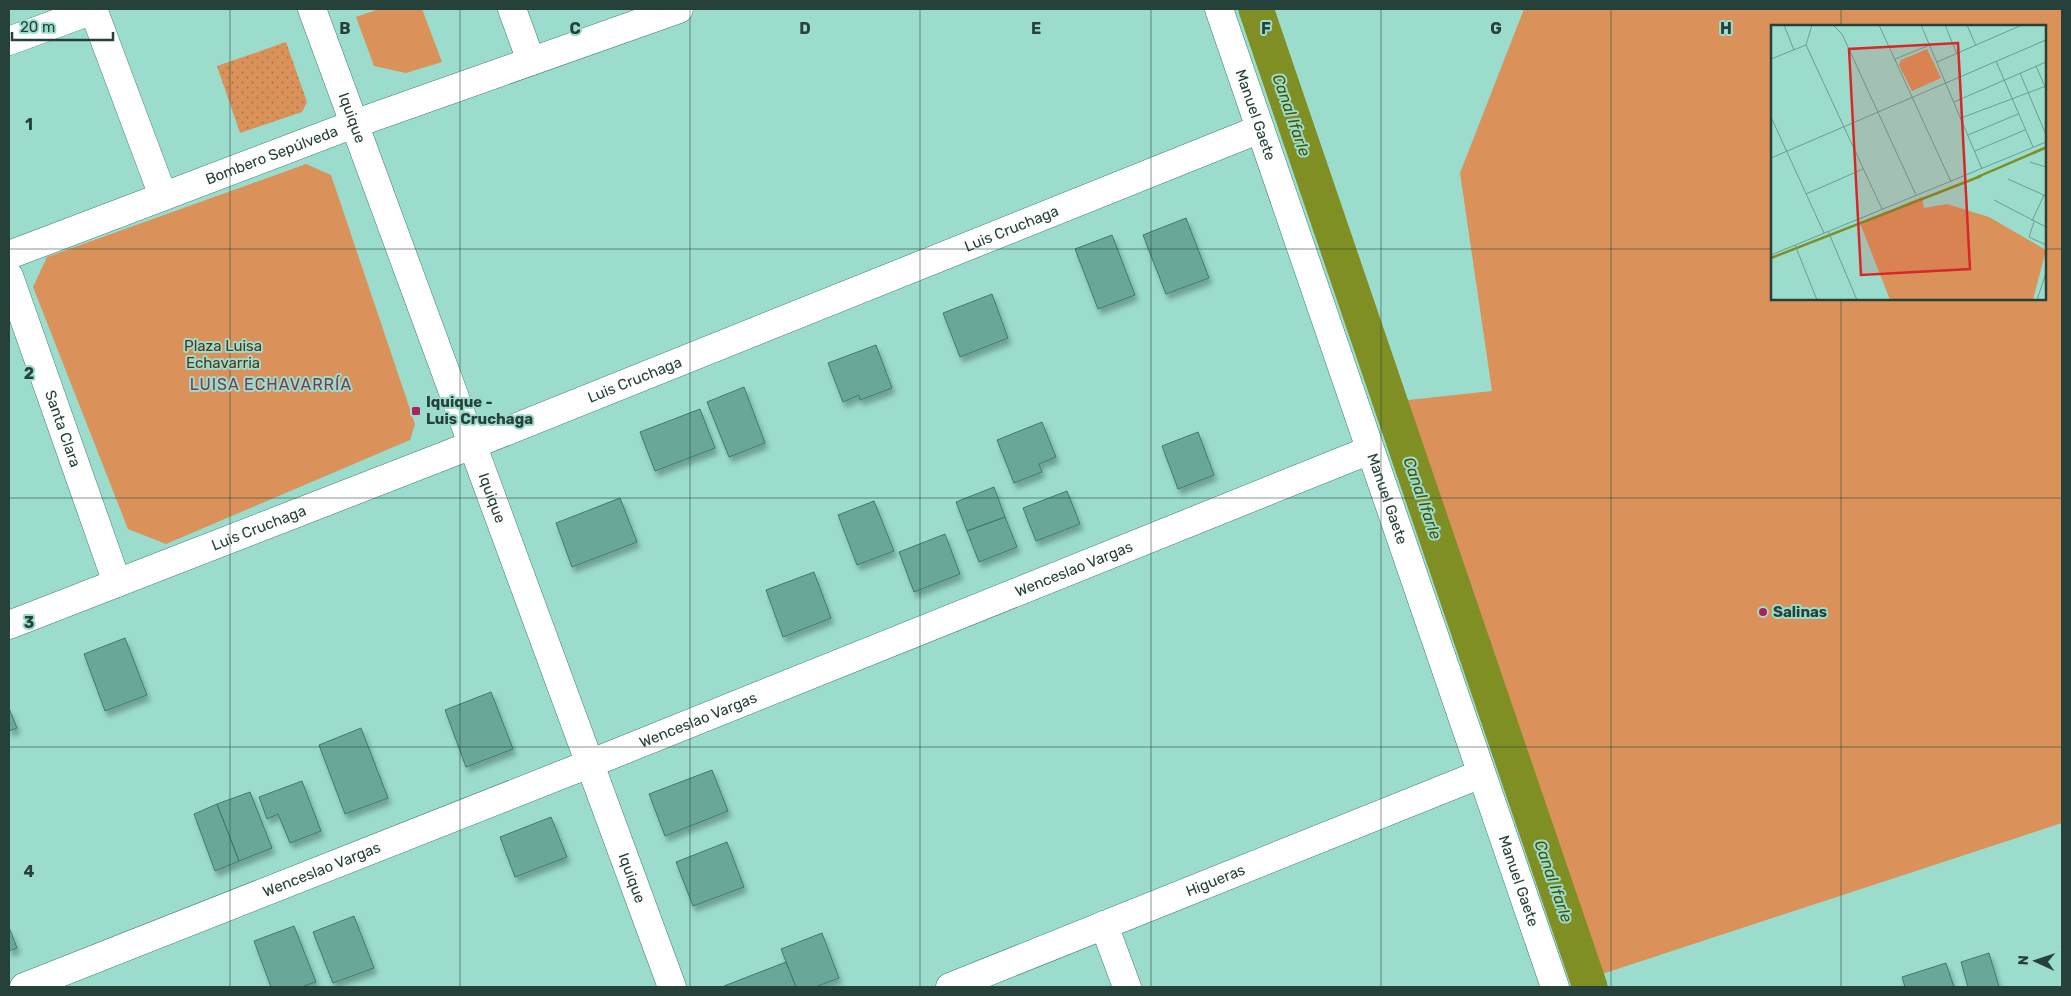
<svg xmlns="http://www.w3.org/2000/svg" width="2071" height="996" font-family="Rubik,sans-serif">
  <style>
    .grass { fill: url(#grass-dots) }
    .park { fill: #da925a; fill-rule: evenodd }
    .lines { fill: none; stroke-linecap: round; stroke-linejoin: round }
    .canal { stroke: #7f8f23; stroke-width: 35 }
    .building { fill: #69a899; stroke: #3d7c6e; filter: url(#shadow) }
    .minor-casing { stroke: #3f7e71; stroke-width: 29 }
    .minor { stroke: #fff; stroke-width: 28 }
    .grid { fill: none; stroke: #26413a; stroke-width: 1; stroke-opacity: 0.55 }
    .poi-dot { fill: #ab2062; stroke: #9bdccc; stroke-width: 2 }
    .labels { text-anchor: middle; stroke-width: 4; stroke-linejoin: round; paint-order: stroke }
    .street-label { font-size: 15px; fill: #26413a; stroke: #9bdccc }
    .park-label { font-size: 15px; fill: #573519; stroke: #9bdccc }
    .poi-label { font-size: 15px; font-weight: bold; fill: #26413a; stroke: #9bdccc; text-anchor: start }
    .water-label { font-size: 16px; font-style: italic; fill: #454f00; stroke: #9bdccc }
    .neighbourhood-label { font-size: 16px; letter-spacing: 1px; fill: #7d3853; stroke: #9bdccc }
    .inset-river { fill: none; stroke: #7f8f23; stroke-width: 2.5 }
    .inset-road { fill: none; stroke: #6c9e92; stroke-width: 1 }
    .view { fill: #d62828; fill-opacity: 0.15; stroke: #d62828; stroke-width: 2.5 }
    .inset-edge { fill: none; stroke: #26413a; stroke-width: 2.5 }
    .grid-label { font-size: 16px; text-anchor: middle; font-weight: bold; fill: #26413a; stroke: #9bdccc; stroke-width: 4; stroke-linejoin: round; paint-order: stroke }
  </style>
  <defs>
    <pattern id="grass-dots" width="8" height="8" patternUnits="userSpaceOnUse" patternTransform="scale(1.25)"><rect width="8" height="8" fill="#da925a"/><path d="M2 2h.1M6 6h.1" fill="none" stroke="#b1794b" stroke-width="1.8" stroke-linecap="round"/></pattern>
    <filter id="shadow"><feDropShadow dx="3" dy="5.5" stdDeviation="2.5" flood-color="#0004"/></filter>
  </defs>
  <rect width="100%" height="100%" fill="#9bdccc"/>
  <path class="grass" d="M286,42l21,60 -5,10 -62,21 -23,-67z"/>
  <path class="park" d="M379,9h43l20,53 -36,11 -32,-7 -18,-49z
    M1524,9h538v814l-469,154 -203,-575 102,-11 -32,-218zM2045,26v273h-273v-273z
    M306,164l25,11 84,249 -5,16 -244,104 -38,-15 -95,-242 14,-30z"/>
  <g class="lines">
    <path class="canal" d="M1256,9l334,978"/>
  </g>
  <path class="building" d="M1186,218l23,60 -43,16 -23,-59z
    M1112,235l23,60 -37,14 -23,-60z
    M992,294l16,44 -48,19 -17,-44z
    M876,345l16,43 -32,12 -1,-5 -16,7 -15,-39z
    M744,387l21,56 -36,14 -22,-55z
    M700,409l15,39 -60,23 -15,-39z
    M1042,422l14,35 -17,7 3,8 -28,11 -17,-43z
    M1198,432l16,43 -36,14 -16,-43z
    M994,487l11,30 -38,14 -11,-29z
    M1067,491l13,33 -44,17 -13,-33z
    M620,498l17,44 -65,25 -16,-44z
    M874,501l20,50 -37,14 -19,-50z
    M1005,517l12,30 -38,15 -12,-31z
    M945,534l15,40 -46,18 -15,-40z
    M814,572l17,46 -48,19 -17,-47z
    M125,638l22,57 -42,16 -21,-57z
    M491,692l22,57 -47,18 -21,-57z
    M9,708l8,20 -8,3z
    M361,728l27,70 -43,16 -26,-69z
    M712,770l16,41 -63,25 -16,-42z
    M302,781l19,50 -31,12 -12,-29 -11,5 -8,-22z
    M250,792l22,56 -33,13 -22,-57z
    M217,804l22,57 -24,10 -21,-57z
    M551,817l16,40 -52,20 -15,-40z
    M727,842l17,45 -51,19 -17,-44z
    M354,916l20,52 -41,15 -20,-51z
    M294,926l22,56 -15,5h-30l-17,-46z
    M9,927l8,21 -8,3z
    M822,933l17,45 -24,9h-19l-15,-38z
    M1989,953l10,34h-31l-7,-25z
    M786,962l10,25h-72v-1z
    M1946,963l8,24h-49l-3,-10z"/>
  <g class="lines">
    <g class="minor-casing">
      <g id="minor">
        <path d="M93,9l70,187"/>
        <path id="s1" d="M312,9l360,978"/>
        <path d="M512,9l19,52"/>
        <path id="s2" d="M1219,9l336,978"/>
        <path d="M9,41l84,-31"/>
        <path id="s3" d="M9,255l345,-131 325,-115"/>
        <path id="s4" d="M9,276l108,307"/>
        <path id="s5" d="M9,625l463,-180 788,-316"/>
        <path d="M1104,925l23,62"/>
        <path id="s6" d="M24,987l565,-223 781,-314"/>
        <path id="s7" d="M950,987l531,-213"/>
      </g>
    </g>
    <use href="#minor" class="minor"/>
  </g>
  <path class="grid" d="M230,9v978M460,9v978M690,9v978M920,9v978M1151,9v978M1381,9v978M1611,9v978M1841,9v17M9,249h1763M2045,249h17M1841,299v688M9,498h2053M9,747h2053"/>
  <g class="poi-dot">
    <rect x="411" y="406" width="10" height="10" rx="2.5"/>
    <circle cx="1763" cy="612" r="5"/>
  </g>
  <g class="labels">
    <g class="street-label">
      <text dy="5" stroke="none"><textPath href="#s2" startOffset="112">Manuel Gaete</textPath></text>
      <text dy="5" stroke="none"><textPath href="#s1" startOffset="116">Iquique</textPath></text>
      <text dy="5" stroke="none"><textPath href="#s3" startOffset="281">Bombero Sepúlveda</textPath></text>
      <text dy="5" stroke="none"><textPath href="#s5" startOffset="1078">Luis Cruchaga</textPath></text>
      <text dy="5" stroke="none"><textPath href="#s5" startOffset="672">Luis Cruchaga</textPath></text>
      <text dy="5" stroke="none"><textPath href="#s4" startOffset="162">Santa Clara</textPath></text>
      <text dy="5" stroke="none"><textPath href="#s1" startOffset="521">Iquique</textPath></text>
      <text dy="5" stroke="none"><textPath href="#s2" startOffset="518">Manuel Gaete</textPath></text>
      <text dy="5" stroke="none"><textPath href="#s5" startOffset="268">Luis Cruchaga</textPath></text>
      <text dy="5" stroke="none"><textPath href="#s6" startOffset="1130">Wenceslao Vargas</textPath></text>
      <text dy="5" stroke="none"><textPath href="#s6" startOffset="725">Wenceslao Vargas</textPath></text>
      <text dy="5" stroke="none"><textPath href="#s6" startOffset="320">Wenceslao Vargas</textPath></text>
      <text dy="5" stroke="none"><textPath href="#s1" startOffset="926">Iquique</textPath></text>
      <text dy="5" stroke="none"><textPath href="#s7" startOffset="286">Higueras</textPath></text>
      <text dy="5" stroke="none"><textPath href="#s2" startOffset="922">Manuel Gaete</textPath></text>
    </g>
    <g class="park-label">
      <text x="223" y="351">Plaza Luisa<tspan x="223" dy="17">Echavarria</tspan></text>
    </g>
    <g class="poi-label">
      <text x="426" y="407">Iquique -<tspan x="426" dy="17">Luis Cruchaga</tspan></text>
      <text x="1773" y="617">Salinas</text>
    </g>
    <g class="water-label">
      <text transform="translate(1292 115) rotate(71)" y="6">Canal Ifarle</text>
      <text transform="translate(1423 498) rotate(71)" y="6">Canal Ifarle</text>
      <text transform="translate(1554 881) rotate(71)" y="6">Canal Ifarle</text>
    </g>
    <g class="neighbourhood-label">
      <text x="271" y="390">LUISA ECHAVARRÍA</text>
    </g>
  </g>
  <g transform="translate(1771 25)">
    <rect width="275" height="275" fill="#9bdccc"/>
    <path d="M156,24l14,29 -29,13 -13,-26 2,-5zM151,172l2,11 23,-4 42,13 57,33 -13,50h-143l-30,-77z" fill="#da925a"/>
    <path d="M275,121v3l-68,29 -1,-2z" fill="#7f8f23"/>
    <path class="inset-river" d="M0,233l210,-82"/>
    <path class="inset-road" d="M13,0l10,25M62,0l9,9 74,161M108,0l72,157M150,0l61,144M174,0l12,29M196,0l9,21M35,20l76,164M0,34l35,-14 6,-20M124,34l35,-14M225,36l37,86M166,37l85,-37M265,41l10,23M249,48l26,62M183,77l92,-40M0,92l53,116M190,93l85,-32M197,110l50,-21M204,126l50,-21M0,133l275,-118M259,137l16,5M237,154l38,17M35,169l57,-25M223,175l52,27M261,196l12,-26M263,197l-5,15 17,8M57,206l29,69M24,220l22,55M0,230l275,-113M266,275l9,-27"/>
    <path class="view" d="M187,18l12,226 -109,6 -12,-226z"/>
    <rect width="275" height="275" class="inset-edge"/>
  </g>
  <g class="grid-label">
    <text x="345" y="34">B</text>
    <text x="575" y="34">C</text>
    <text x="805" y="34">D</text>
    <text x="1036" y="34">E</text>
    <text x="1266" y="34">F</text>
    <text x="1496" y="34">G</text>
    <text x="1726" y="34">H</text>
    <text x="29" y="130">1</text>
    <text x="29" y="379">2</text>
    <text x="29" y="628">3</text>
    <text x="29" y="877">4</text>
  </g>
  <rect width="2071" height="996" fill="none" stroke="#26413a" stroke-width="20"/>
  <g transform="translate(2036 961) rotate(273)" stroke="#9bdccc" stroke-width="4" paint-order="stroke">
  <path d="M0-4L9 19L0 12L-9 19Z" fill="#26413a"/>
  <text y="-8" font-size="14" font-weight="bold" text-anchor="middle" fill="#26413a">N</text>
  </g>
  <path d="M12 32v8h101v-8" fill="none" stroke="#26413a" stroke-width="2.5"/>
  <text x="20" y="32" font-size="15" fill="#26413a" stroke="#9bdccc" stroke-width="4" paint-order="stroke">20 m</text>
</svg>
